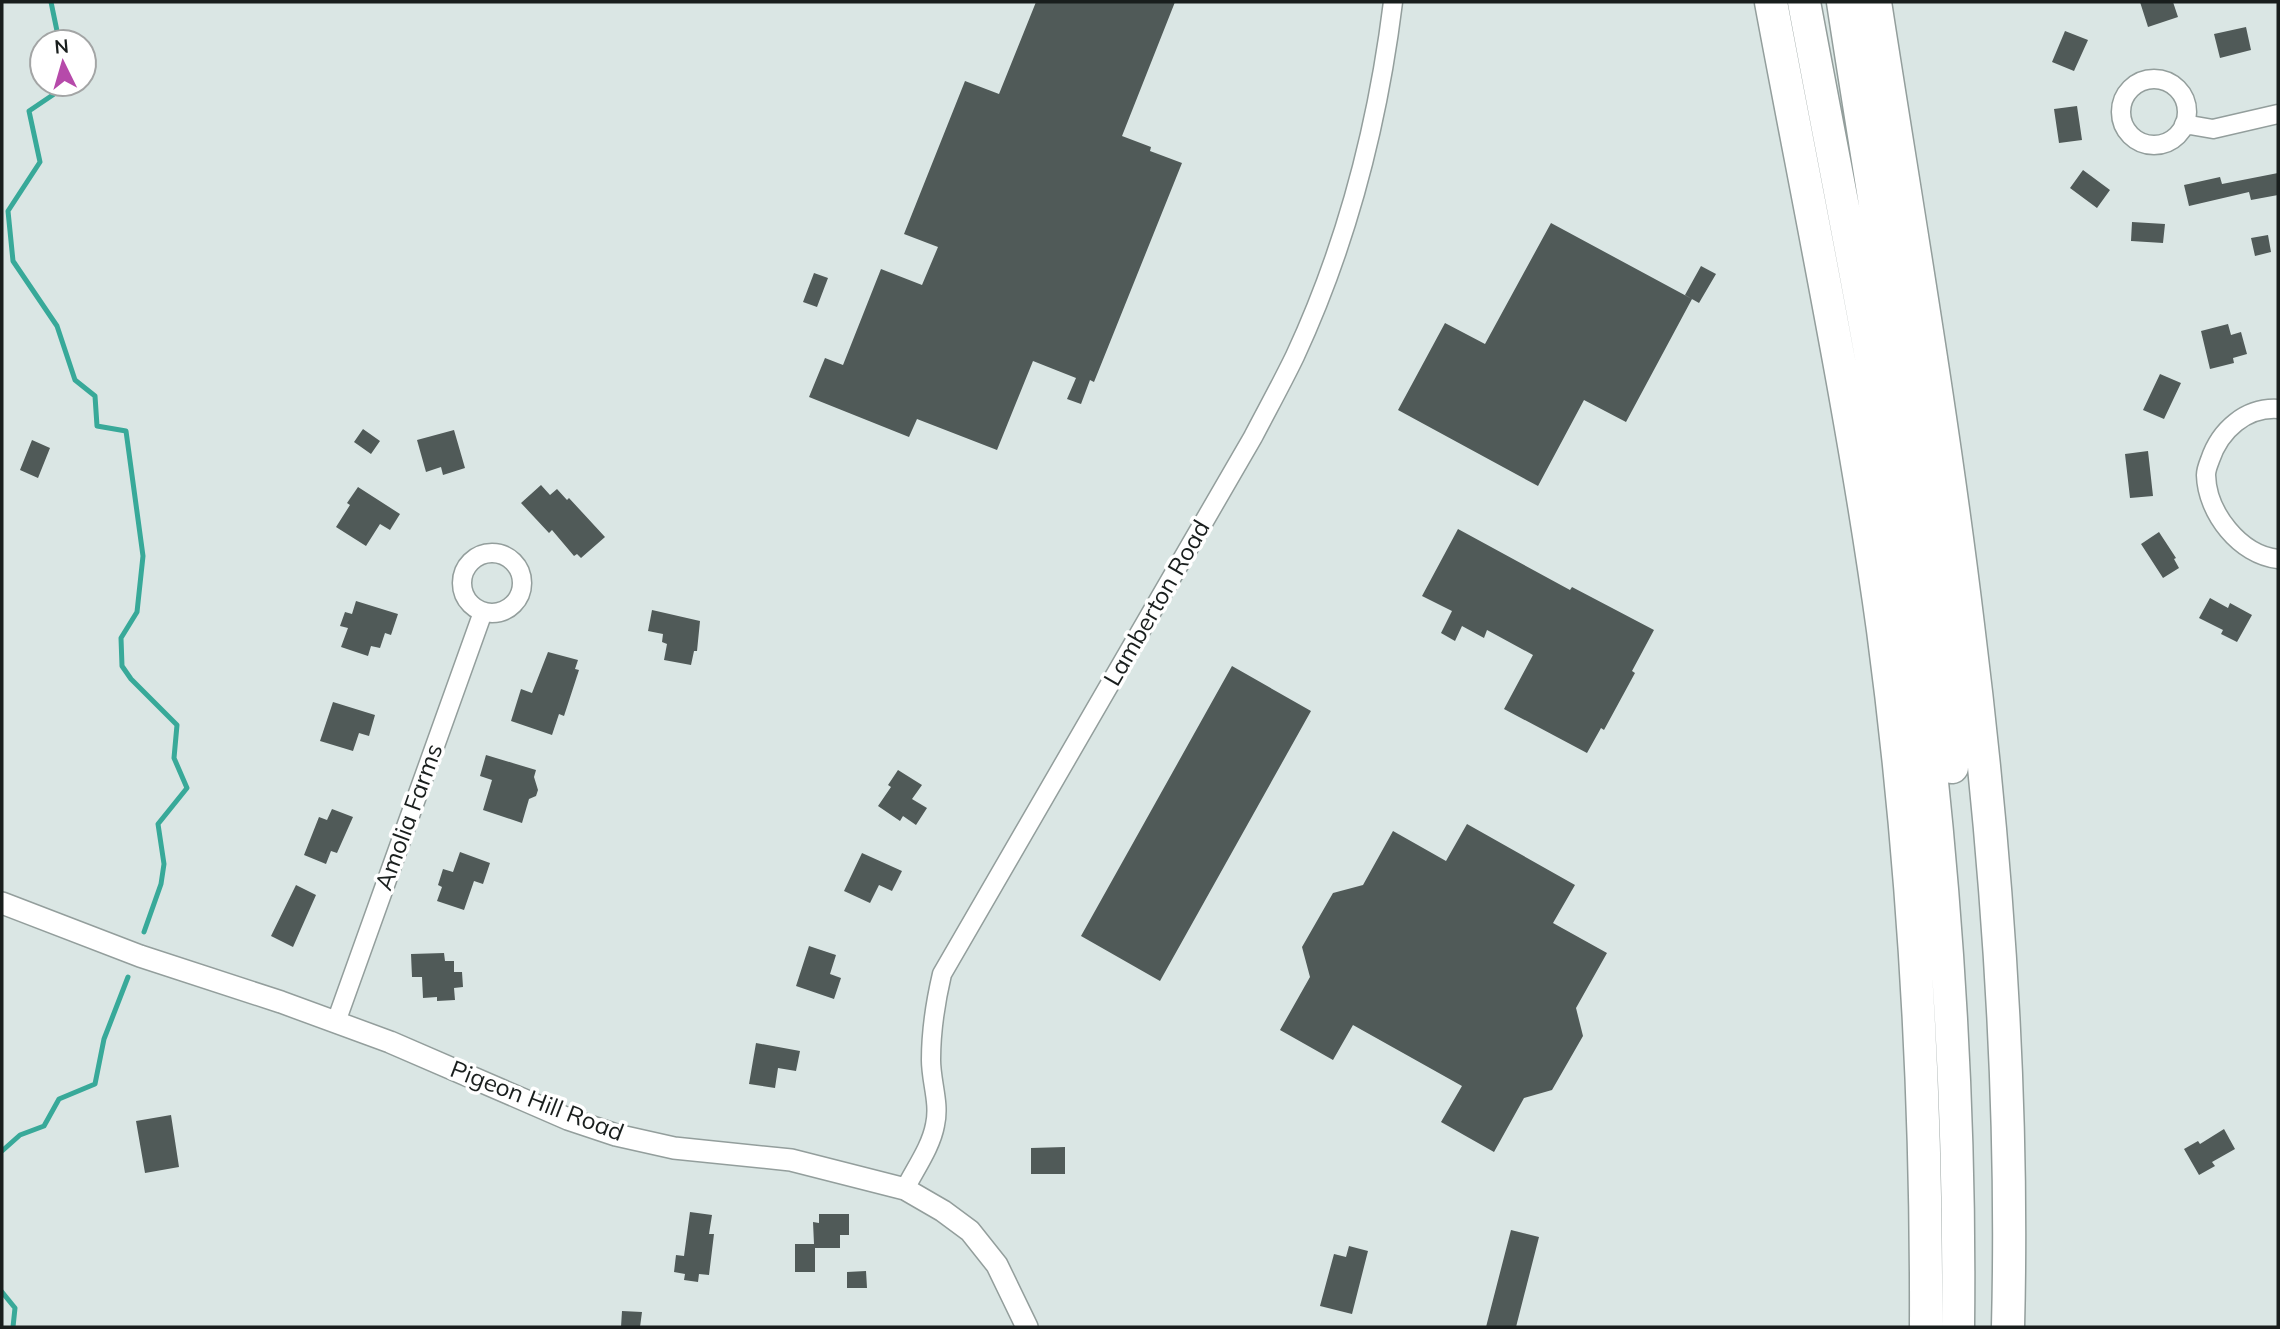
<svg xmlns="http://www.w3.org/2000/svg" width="2280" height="1329" font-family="Mulish,sans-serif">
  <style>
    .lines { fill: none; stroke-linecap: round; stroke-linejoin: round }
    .stream { stroke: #38a999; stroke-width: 5 }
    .building { fill: #505a58 }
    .minor-casing { stroke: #939e9c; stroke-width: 21 }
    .tertiary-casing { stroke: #939e9c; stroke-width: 24 }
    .motorway-casing { stroke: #939e9c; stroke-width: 35 }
    .minor { stroke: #fff; stroke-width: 18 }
    .tertiary { stroke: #fff; stroke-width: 21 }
    .motorway { stroke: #fff; stroke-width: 32 }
    .labels { text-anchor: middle; stroke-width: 7; stroke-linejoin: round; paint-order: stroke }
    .street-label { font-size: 24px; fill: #191e1d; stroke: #fff }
  </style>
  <rect width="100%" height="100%" fill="#dae6e4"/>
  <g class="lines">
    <path class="stream" d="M51,2l6,29 6,11
      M69,84l-40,27 11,51 -32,49 5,50 44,65 18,54 20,16 2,30 29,5 17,125 -6,56 -16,26 1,28 9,13 46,46 -3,33 13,30 -29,36 6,40 -3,20 -17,48
      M2,1151l18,-16 24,-9 15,-27 36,-15 9,-45 24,-62
      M2,1292l13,16 -2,19"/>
  </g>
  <path class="building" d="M1036,2h139l-53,134 29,11 -1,4 32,12 -88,219 -4,-2 -9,24 -14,-5 9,-21 -43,-17 -36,89 -80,-31 -8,18 -100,-40 16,-39 18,7 38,-96 41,16 16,-38 -34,-13 61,-153 34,13z
    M2140,2h33l5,15 -30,10z
    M2246,27l5,23 -31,8 -6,-24z
    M2065,31l23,9 -14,31 -22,-9z
    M2077,106l5,34 -23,3 -5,-34z
    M2083,170l27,20 -13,18 -27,-20z
    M2278,173v22l-27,5 -2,-8 -60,14 -5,-21 36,-8 2,7z
    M2132,222l33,2 -2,19 -32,-2z
    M1551,223l141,76 -66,123 -42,-22 -46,86 -140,-76 47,-87 40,21z
    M2268,235l3,17 -16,4 -4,-18z
    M1701,266l15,8 -17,29 -14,-8z
    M814,273l14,5 -11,29 -14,-5z
    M2228,324l3,11 10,-3 6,22 -14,4 1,5 -24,6 -9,-38z
    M2160,374l21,9 -17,36 -21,-9z
    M363,429l17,12 -9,13 -17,-12z
    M454,430l11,38 -22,7 -2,-8 -15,5 -9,-32z
    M32,440l18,8 -12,30 -18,-8z
    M2148,451l5,45 -23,2 -5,-44z
    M541,485l9,10 7,-6 10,11 2,-2 36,39 -24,21 -4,-4 -3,2 -22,-26 -3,3 -28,-30z
    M358,487l42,27 -10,16 -10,-6 -14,22 -30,-19 14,-22 -3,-2z
    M1458,529l112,61 2,-3 82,43 -22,41 3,2 -31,57 -3,-2 -14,25 -83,-44 29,-54 -46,-25 -3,8 -22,-12 -7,15 -14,-8 11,-22 -30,-15z
    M2159,532l17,26 -2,1 5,9 -16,10 -22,-34z
    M2210,598l18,10 2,-5 22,12 -15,27 -16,-8 2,-4 -24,-12z
    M356,601l42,13 -7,21 -6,-2 -5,15 -9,-2 -3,10 -27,-9 7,-19 -8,-2 5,-14 7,2z
    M652,610l48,11 -3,30h-3l-3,14 -27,-5 3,-16 -5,-2 1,-8 -15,-3z
    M548,652l30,8 -3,9 4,1 -15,46 -5,-2 -7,21 -41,-14 10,-32 11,4z
    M1232,666l79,45 -151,270 -79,-45z
    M333,702l42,13 -6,21 -10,-3 -6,18 -33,-10z
    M486,755l50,15 -2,7 4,13 -2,6 -7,3 -7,24 -39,-13 9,-30 -12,-4z
    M898,770l24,15 -10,14 15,9 -11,17 -13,-9 -3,5 -22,-15 13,-19 -3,-2z
    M332,809l21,8 -16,36 -6,-2 -5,13 -22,-9 15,-38 8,3z
    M1467,824l108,61 -22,38 54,30 -31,55 7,28 -31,54 -28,8 -30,54 -53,-30 21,-36 -109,-61 -20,35 -53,-30 30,-53 -8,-30 31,-54 30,-8 30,-54 53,30z
    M460,852l30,11 -7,21 -9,-3 -10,29 -27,-9 5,-14 -4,-2 5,-16 10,3z
    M862,853l40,18 -10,20 -13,-6 -9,18 -26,-12z
    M296,885l20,10 -23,52 -22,-11z
    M809,946l27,9 -6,19 11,4 -7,21 -38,-13z
    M444,953l1,8h9v11h8l1,15 -9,1 1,12 -18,1v-4l-14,1 -1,-21h-10l-1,-23z
    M756,1043l44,8 -4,20 -18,-3 -3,20 -26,-4z
    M171,1115l8,52 -34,6 -9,-52z
    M2224,1129l11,20 -23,13 3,4 -16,9 -15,-26 14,-8 2,3z
    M1065,1147v27h-34v-26z
    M690,1212l22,3 -3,19h5l-5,41 -10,-1 -1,8 -14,-2 1,-6 -11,-2 2,-17 8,1z
    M819,1214h30v21h-9v13h-25v24h-20v-28h19l-1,-22 6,1z
    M1511,1230l28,7 -23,90h-30z
    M1349,1246l19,5 -16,63 -32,-8 14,-52 12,3z
    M866,1271l1,17h-20v-16z
    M622,1311l20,1 -2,15h-19z"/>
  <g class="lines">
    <g class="minor-casing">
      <path id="minor" d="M2121 112a33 33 0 1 1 66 0a33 33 0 1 1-66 0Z
        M2184,124l29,5 65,-15
        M2278,409c-32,-2 -58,21 -68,51 -2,5 -4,10 -4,15 1,38 34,80 72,84
        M462 583a30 30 0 1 1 60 0a30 30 0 1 1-60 0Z
        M336,1022l147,-410
        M905,1189c10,-20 26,-42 30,-64 5,-22 -4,-43 -4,-65 0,-30 4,-56 11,-86l311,-537c14,-27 29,-54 42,-81 52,-112 83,-233 98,-354"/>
    </g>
    <g class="tertiary-casing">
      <path id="tertiary" d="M2,903l138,53 141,46 109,40 178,77 48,16 58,13 117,12 114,29 38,22 27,20 27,34 30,62"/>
    </g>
    <g class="motorway-casing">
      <path id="motorway" d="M1771,2c39,209 83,418 112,628 31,232 44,464 43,697
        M1804,2c33,178 70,356 97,535 39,261 60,526 57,790
        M1843,2c39,253 85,509 109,765
        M1875,2c32,207 68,415 93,623 29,232 46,468 40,702"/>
    </g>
    <use href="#minor" class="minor"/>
    <use href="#tertiary" class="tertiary"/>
    <use href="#motorway" class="motorway"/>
  </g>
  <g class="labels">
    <g class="street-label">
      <text transform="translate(1157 603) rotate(-60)" y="8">Lamberton Road</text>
      <text transform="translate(409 817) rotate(-70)" y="8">Amolia Farms</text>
      <text transform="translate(537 1101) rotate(21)" y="8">Pigeon Hill Road</text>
    </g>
  </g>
  <rect width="2280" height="1329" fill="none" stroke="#191e1d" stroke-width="7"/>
  <g transform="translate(63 63) rotate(355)"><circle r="33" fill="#ffffff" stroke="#a3a5a5" stroke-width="2"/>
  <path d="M0-5L12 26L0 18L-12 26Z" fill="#b64aaa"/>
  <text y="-10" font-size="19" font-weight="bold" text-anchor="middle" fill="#191e1d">N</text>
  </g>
</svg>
